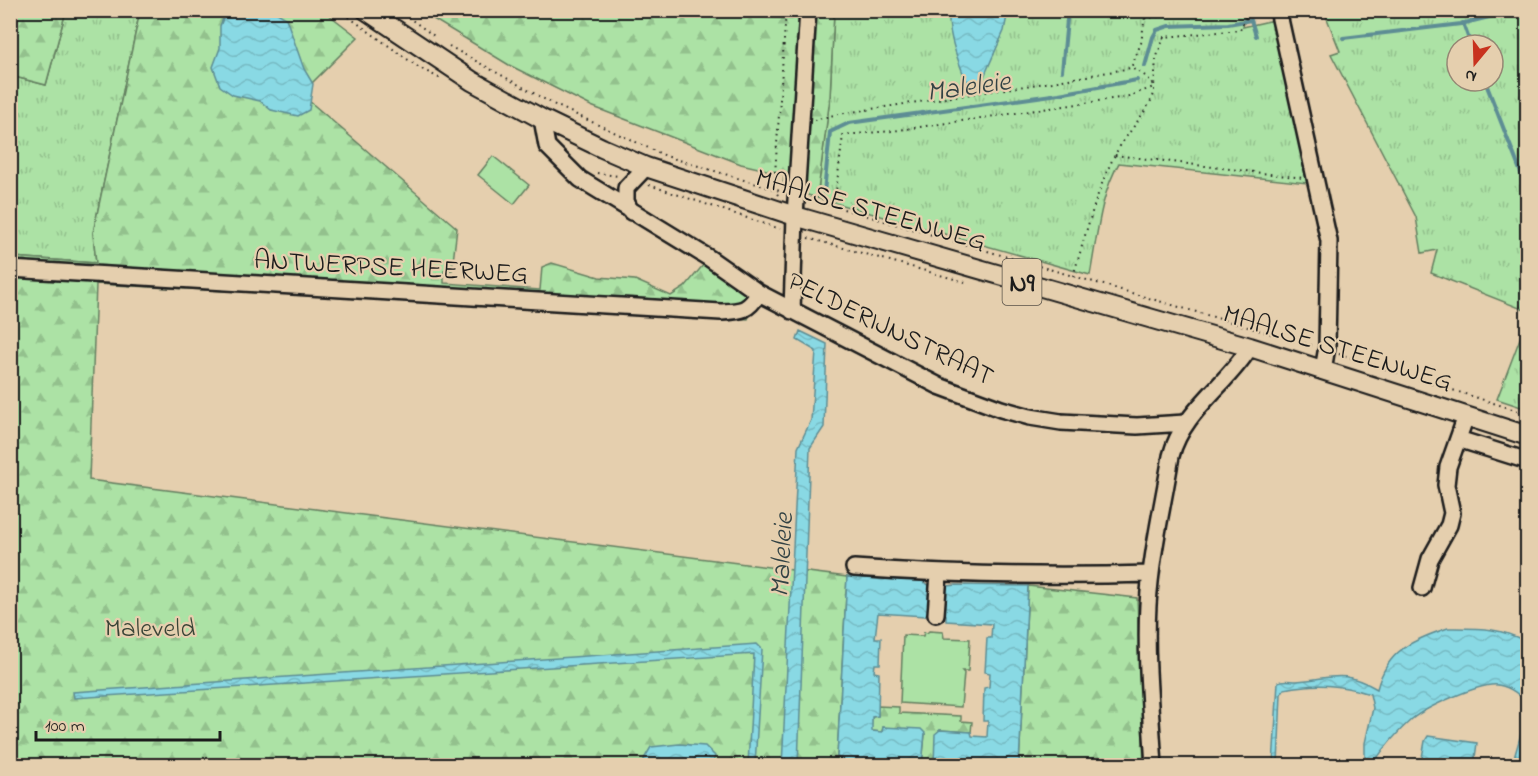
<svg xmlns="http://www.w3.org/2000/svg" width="1538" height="776" font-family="'Indie Flower',sans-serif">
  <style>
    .grass { fill: url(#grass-tufts); stroke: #647f60; stroke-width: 1.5; fill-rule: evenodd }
    .forest { fill: url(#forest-firs); stroke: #647f60; stroke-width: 1.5 }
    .garden { fill: #ace2a5; stroke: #647f60; stroke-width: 1.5 }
    .water { fill: url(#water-waves); stroke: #5d8d94; stroke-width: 1.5 }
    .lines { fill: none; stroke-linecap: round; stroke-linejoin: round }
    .stream { stroke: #5d8d94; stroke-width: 4 }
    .minor-casing { stroke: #1c1c1c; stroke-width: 20 }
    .major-casing { stroke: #1c1c1c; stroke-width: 22 }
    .path { stroke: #1c1c1c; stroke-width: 2; stroke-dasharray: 1.5 4.5; stroke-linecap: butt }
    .minor { stroke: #e5cfae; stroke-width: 15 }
    .major { stroke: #e5cfae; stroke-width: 18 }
    .labels { text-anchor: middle; stroke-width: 4.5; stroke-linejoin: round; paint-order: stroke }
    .shield { fill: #e5cfae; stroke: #585248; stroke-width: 1.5 }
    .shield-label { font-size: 26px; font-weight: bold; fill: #1c1c1c }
    .street-label { font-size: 27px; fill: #1c1c1c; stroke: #e5cfae }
    .park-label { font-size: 27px; fill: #394437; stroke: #e5cfae }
    .water-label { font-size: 28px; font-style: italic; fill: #324244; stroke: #e5cfae }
  </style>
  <defs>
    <pattern id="grass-tufts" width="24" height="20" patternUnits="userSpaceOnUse" patternTransform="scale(1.5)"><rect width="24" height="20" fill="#ace2a5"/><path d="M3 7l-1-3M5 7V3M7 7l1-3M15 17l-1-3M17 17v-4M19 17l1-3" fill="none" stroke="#93c18d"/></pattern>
    <pattern id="forest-firs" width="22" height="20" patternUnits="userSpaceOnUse" patternTransform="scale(1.5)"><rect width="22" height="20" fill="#ace2a5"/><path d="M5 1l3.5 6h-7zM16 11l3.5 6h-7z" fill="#93c18d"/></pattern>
    <pattern id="water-waves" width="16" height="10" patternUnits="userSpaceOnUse" patternTransform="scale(1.5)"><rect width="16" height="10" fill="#89d9e4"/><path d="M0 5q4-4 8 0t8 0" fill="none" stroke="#76bac3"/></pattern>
  </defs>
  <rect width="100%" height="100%" fill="#e5cfae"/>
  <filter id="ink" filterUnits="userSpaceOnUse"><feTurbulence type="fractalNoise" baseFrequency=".0167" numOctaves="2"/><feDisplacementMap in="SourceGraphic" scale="12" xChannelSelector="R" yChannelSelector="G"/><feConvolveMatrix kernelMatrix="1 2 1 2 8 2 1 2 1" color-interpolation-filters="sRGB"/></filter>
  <g filter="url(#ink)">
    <path class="grass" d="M1246,10l-3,17 31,-7 33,163 -188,-20c-19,32 -22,75 -29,112l-273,-77 13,-100 4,-87z
      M66,11h74l-47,222 3,30 -84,-6 -1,-3v-178l35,9z
      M1324,11h203v300l-96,-38 6,-23 -15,3 -6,-36 -85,-163 9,-3zM1457,45h36v36h-36z
      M1527,320v89l-30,-10z"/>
    <path class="forest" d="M641,10l151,9 1,-8h41l-4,87 -13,100 -34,-11 1,-13 -43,-10 -150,-58 -82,-41 -89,-54z
      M10,11h56l-20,74 -35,-9z
      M140,11h184l34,26 -57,57 156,134 -5,42h-8v13l96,7 2,-23 10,-4 47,14 36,3 36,16 14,-9 24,-29 50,35 -11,26 -652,-35 -7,196 758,97 -10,180 17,8h-843l-1,-511 2,3 84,6 -3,-30z
      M1028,586l109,12 7,167 -125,1z
      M877,706l22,1v6l62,3v5l11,1 -1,10 -31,-2 -4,4 -2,31h-12l3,-31 -42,-7 -1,5 -11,-1 1,-14 6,-1z"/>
    <path class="garden" d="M493,156l36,29 -15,19 -36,-29z
      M929,631l14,1 1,6 26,1 -2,32h-6l2,2 -3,34 -61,-4 3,-68 20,1 1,-4 3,1z"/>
    <path class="water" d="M236,11h38l12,7 18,51 9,15 -4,26 -11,6 -27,-6 -11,-9 -27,-6 -13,-9 -7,-19 7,-19v-22l5,-12z
      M949,11h59l-4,20 -25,57h-10c-9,-22 -22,-53 -20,-77z
      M800,331l27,13 -3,83 -14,21 -12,317 -16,1 16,-318 13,-28 5,-69 -19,-11z
      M847,577l75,4 7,4 4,8 10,1 5,-8 7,-1 73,1 -9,179h-85l1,-31 5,-4 31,2 1,4 15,1 1,-16h-5l1,-33 5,-1 1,-14 -5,-1 2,-34h4l1,-14 -46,-3v-6l-19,-2 -2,3 -47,-3 -3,25h6l-1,26h-5l-1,8 5,1 -1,43 -6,1v14l10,1 1,-5 38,2 4,4 -3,32h-68l-17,-8z
      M1448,628c31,0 51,-1 79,14v64c-5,-11 -17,-19 -29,-21 -17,-3 -73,23 -86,34 -16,14 -28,29 -40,46h-7v-22l8,-35 -3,-14c-30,-10 -55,-11 -86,-5l-3,5 -3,71h-5l5,-83c7,-3 12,-1 19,-1 38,-3 44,-12 80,8 10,-39 36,-49 71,-61z
      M757,644l5,5 -7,116h-7l6,-111 -680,44 -1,-6z
      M1527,713l-1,52h-14z
      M1428,736l49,7 -3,22h-48l-1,-2h-4l4,-22z
      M679,744l26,2 10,10 -3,9h-68v-6l7,-12z"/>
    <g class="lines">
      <path class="stream" d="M1463,23l8,22
        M1343,38l118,-14 56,-14
        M1145,66l8,-29 4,-7 12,-4 59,-2 23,-4 5,16
        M1062,71l6,-61
        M1485,81l43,110
        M824,192l6,-60 19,-9 210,-29 78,-14"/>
      <g class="minor-casing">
        <path id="minor" d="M1278,10l51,231 -2,106 -4,23
          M542,119l5,27 33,33 129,79 50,35 180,93 62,23 29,8 31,5 76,4 48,-3
          M631,212l-5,-11v-13l20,-21
          M10,269l711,43c21,-1 27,-1 38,-19
          M792,311l3,-95 13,-206
          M1458,439l70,22
          M854,568c99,7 198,9 297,6
          M1422,588l8,-29 19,-34 3,-12 -6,-28 2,-18 18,-51
          M936,614l3,-40
          M1154,766c-3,-53 -9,-108 -6,-161 3,-50 15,-100 23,-149 11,-44 56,-71 79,-109"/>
      </g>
      <g class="major-casing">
        <path id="major" d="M366,10l106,71 70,38 60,29 44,19 149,49 455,131 278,89"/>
      </g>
      <path class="path" d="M339,10l79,57 23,12
        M398,10l39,28
        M1145,18l79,-8
        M449,46l106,59 111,51 117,36
        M814,120l24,-6 214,-32 79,-14 10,-25 5,-33
        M1115,155l188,23
        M597,173l21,3
        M649,185l131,44
        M778,195l-4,-6 12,-179
        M809,199l504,147
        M834,207l9,-72 49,-4 234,-34 28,-10 2,-28 8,-22 76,-7 10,-20
        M808,238l157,44
        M1073,276c13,-41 23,-87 44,-125 7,-13 36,-48 37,-58 1,-14 -13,-20 -23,-25
        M1339,354l189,60
        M617,764v2"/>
      <use href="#minor" class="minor"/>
      <use href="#major" class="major"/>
    </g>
  </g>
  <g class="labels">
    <rect class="shield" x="1002.5" y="259" width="39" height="46" rx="4.5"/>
    <g class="shield-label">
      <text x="1022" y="291">N9</text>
    </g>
    <g class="street-label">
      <text transform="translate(871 209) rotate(16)" y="9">MAALSE STEENWEG</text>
      <text transform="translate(391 266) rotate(3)" y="9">ANTWERPSE HEERWEG</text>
      <text transform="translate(891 328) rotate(26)" y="9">PELDERIJNSTRAAT</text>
      <text transform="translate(1338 347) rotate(17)" y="9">MAALSE STEENWEG</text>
    </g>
    <g class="park-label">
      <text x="150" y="636">Maleveld</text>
    </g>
    <g class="water-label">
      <text transform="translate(968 85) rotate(-8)" y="10">Maleleie</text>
      <text transform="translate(780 555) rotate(-87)" y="10">Maleleie</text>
    </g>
  </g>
  <rect width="1538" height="776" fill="none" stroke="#e5cfae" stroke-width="36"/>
  <rect x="18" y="18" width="1502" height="740" fill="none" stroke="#1c1c1c" stroke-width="2" filter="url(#ink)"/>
  <g transform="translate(1475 63) rotate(199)"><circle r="28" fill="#e5cfae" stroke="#958774" stroke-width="1.5"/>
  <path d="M0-4.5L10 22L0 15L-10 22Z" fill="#c8321e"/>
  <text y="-9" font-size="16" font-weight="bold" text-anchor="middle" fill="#1c1c1c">N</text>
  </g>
  <path d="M36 731v9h184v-9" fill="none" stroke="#1c1c1c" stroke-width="3"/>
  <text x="45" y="731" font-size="18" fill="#1c1c1c" stroke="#e5cfae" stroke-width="4.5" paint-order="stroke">100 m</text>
</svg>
